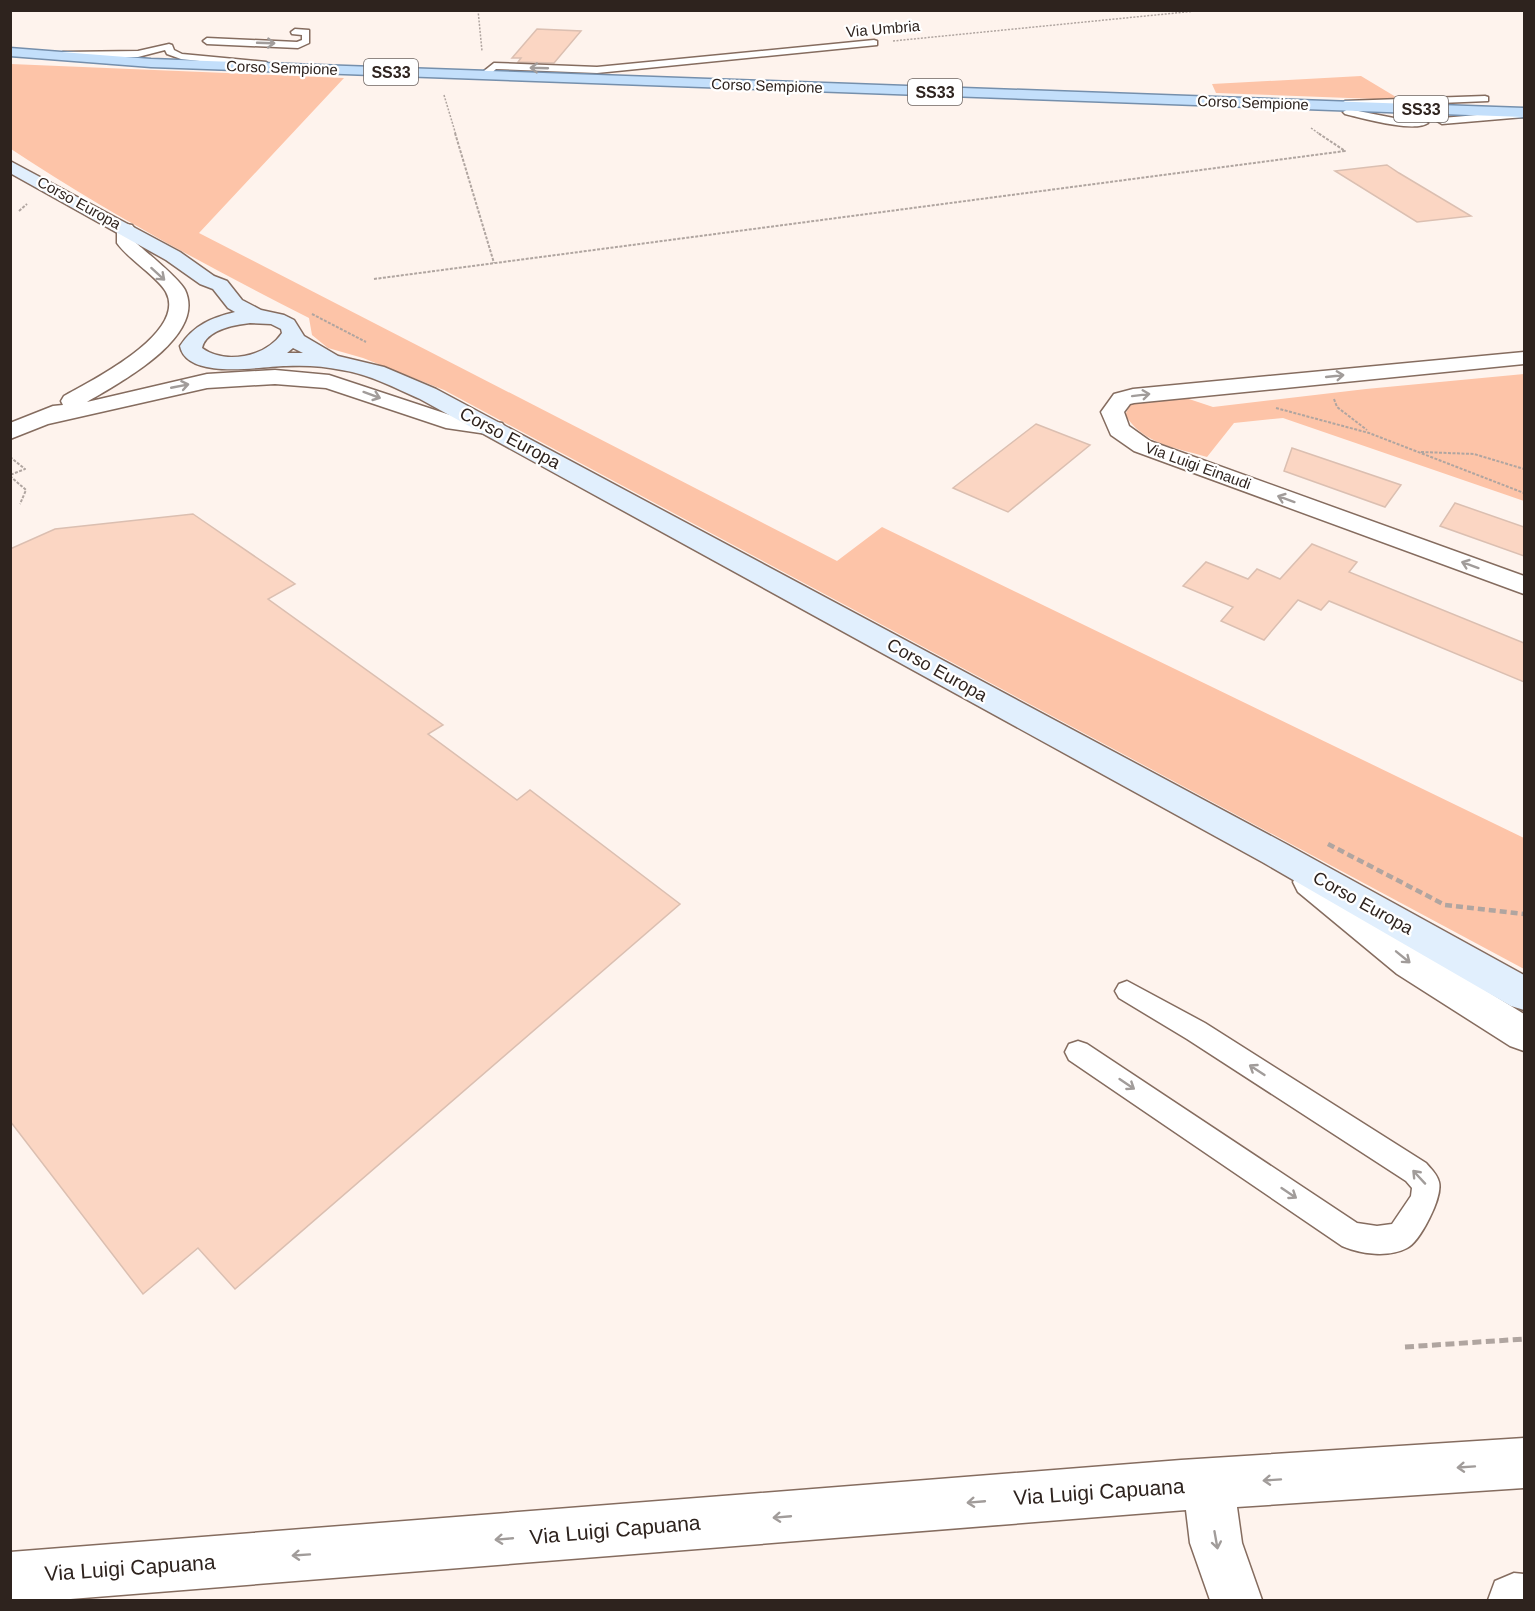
<svg xmlns="http://www.w3.org/2000/svg" width="1535" height="1611" font-family="Arial,sans-serif">
  <style>
    .green { fill: #fdc4a8 }
    .building { fill: #fbd6c3; stroke: #dbbfb1; stroke-width: 1.5 }
    .lines { fill: none; stroke-linecap: round; stroke-linejoin: round }
    .service-casing { stroke: #856c5f; stroke-width: 3 }
    .minor-casing { stroke: #856c5f; stroke-width: 3 }
    .secondary-casing { stroke: #856c5f; stroke-width: 3 }
    .primary-casing { stroke: #758fac; stroke-width: 3 }
    .path-far3 { stroke: #b0a5a0; stroke-width: 1.5; stroke-dasharray: 2 1.5; stroke-linecap: butt }
    .path-far2 { stroke: #b0a5a0; stroke-width: 2; stroke-dasharray: 3 1.5; stroke-linecap: butt }
    .path-far1 { stroke: #b0a5a0; stroke-width: 4.5; stroke-dasharray: 7 4; stroke-linecap: butt }
    .path { stroke: #b0a5a0; stroke-width: 5; stroke-dasharray: 9 4.5; stroke-linecap: butt }
    .service { fill: #fff; fill-rule: evenodd }
    .minor { fill: #fff; fill-rule: evenodd }
    .secondary { fill: #e1effd; fill-rule: evenodd }
    .primary { fill: #c3dffb; fill-rule: evenodd }
    .oneway { stroke: #a19c9a }
    .labels { text-anchor: middle; stroke-width: 4.5; stroke-linejoin: round; paint-order: stroke }
    .far-street-label { font-size: 15px; fill: #2e231e; stroke: #fff }
    .shield { fill: #fff; stroke: #6d6562; stroke-width: 1.5 }
    .shield-label { font-size: 16px; font-weight: bold; fill: #2e231e }
    .street-label { font-size: 18px; fill: #2e231e; stroke: #fff }
    .near-street-label { font-size: 21px; fill: #2e231e; stroke: #fff }
  </style>
  <rect width="100%" height="100%" fill="#fef3ed"/>
  <path class="green" d="M11,64l333,14 -145,155 638,328 45,-34 642,311v131l-1080,-579 -81,-32 -35,-10 -16,-13 -3,-17c-102,-52 -203,-106 -298,-169z
    M1361,76l40,24 -185,-7 -4,-9z
    M1524,374v127l-241,-83 -49,5 -27,34c-33,-10 -62,-12 -82,-42l6,-12 52,-6 30,10 153,-18z"/>
  <path class="building" d="M537,29l44,2 -27,32 -36,-1 3,-4h-9z
    M1387,165l12,8 72,43 -54,6 -82,-51z
    M1036,424l54,21 -82,67 -55,-24z
    M1292,448l109,37 -16,22 -101,-36z
    M1455,503l69,24v29l-84,-30z
    M193,514l102,70 -27,15 175,126 -15,9 89,66 13,-10 150,114 -445,385 -37,-41 -55,46 -133,-173v-572l45,-20z
    M1312,544l45,18 -8,10 175,71v39l-195,-81 -8,9 -23,-10 -34,40 -43,-19 12,-14 -50,-21 23,-24 42,17 9,-10 23,10z"/>
  <g class="lines">
    <g class="service-casing">
      <path id="service" d="M295,29l14,1v13l-11,5 -91,-4 -4,-3 4,-3 90,4 5,-2v-5l-10,-1 -1,-2z
        M874,40l3,1v4l-280,28 -101,-4 -9,8 -8,-2 15,-12 103,4z
        M169,44l3,1 2,5 8,4 84,8 4,3 -4,3 -85,-9 -14,-5 -2,-4 -27,7 -75,1 -4,-3 4,-3 75,-1z
        M1485,96l3,1v4l-143,6 -5,-3 5,-3z
        M1348,109l61,12 14,-1 5,3c-14,10 -66,-5 -83,-9l-2,-2z
        M1524,111v6l-82,7 -5,-3 5,-3z
        M1127,981l78,42 221,140c5,6 11,11 13,19 4,15 -19,60 -32,66 -19,10 -46,6 -65,-2l-273,-186 -4,-8 4,-8 9,-3 9,3 270,179 20,3 15,-2 19,-28 1,-8 -6,-7 -219,-142 -68,-41 -4,-7 4,-7z"/>
    </g>
    <g class="minor-casing">
      <path id="minor" d="M126,224l6,1 3,4v13c11,10 44,36 50,48 22,47 -66,93 -98,112l120,-28 68,-4 54,5 121,40 52,8 4,5 -4,5 -8,2 -48,-7 -120,-40 -51,-4 -68,4 -159,36 -38,15v-16l43,-17 10,-1 -2,-4 3,-5c27,-15 124,-63 102,-104 -8,-15 -38,-33 -49,-49v-14l3,-4z
        M1524,352v12l-390,39 -4,1 -6,8 5,14 21,15 374,135v18l-390,-143 -23,-16 -10,-23 13,-18 19,-5z
        M1310,868l12,4 101,80 101,62v37l-14,-5 -113,-72 -99,-82 -5,-10 5,-10z
        M1524,1438v50l-287,19 5,36 20,57h-52l-20,-57 -4,-33 -1128,90h-48v-48l1171,-92z
        M1514,1573l10,1v26h-36l7,-19z"/>
    </g>
    <g class="secondary-casing">
      <path id="secondary" d="M10,161l170,91 34,24 13,5 15,19 19,10 23,5 10,5 10,16 34,20 46,11 52,22 852,456 236,130v35l-13,-4 -247,-143 -844,-464c-25,-11 -51,-25 -78,-29 -18,-4 -37,-5 -56,-4 -24,0 -99,15 -106,-20 14,-21 31,-28 55,-34l-7,-4 -15,-19 -13,-5 -34,-24 -156,-87zM250,323l21,1 10,5 1,4c-16,24 -57,32 -80,15 4,-18 31,-23 48,-25zM293,348l10,5h-16z"/>
    </g>
    <g class="primary-casing">
      <path id="primary" d="M10,48l141,11 1373,49v9l-1373,-50 -141,-11z"/>
    </g>
    <path class="path-far3" d="M478,10l4,41
      M893,41l313,-31
      M444,95l12,40
      M1311,128l10,7"/>
    <path class="path-far2" d="M455,133l39,130
      M19,211l8,-7
      M374,279l971,-128 -27,-18
      M312,314l54,28
      M1334,399l3,8 30,23
      M1276,408l93,25 155,60
      M1421,452l53,2 50,15
      M10,457l15,12 -15,6
      M10,476l16,14 -6,14"/>
    <path class="path-far1" d="M1328,844l117,61 79,9"/>
    <path class="path" d="M1405,1347l119,-8"/>
    <use href="#service" class="service"/>
    <use href="#minor" class="minor"/>
    <use href="#secondary" class="secondary"/>
    <use href="#primary" class="primary"/>
  </g>
  <defs><path id="oneway-shaft" d="M-6 0H5M1.5-3L5.5 0L1.5 3" fill="none" stroke-width="1.6" stroke-linecap="round" stroke-linejoin="round" transform="scale(1.5)"/></defs>
  <g class="oneway">
    <use href="#oneway-shaft" transform="translate(266 43) rotate(2)"/>
    <use href="#oneway-shaft" transform="translate(539 68) rotate(-178)"/>
    <use href="#oneway-shaft" transform="translate(158 274) rotate(42)"/>
    <use href="#oneway-shaft" transform="translate(1335 376) rotate(-6)"/>
    <use href="#oneway-shaft" transform="translate(180 386) rotate(-11)"/>
    <use href="#oneway-shaft" transform="translate(372 395) rotate(20)"/>
    <use href="#oneway-shaft" transform="translate(1141 395) rotate(-7)"/>
    <use href="#oneway-shaft" transform="translate(1286 499) rotate(-160)"/>
    <use href="#oneway-shaft" transform="translate(1470 565) rotate(-160)"/>
    <use href="#oneway-shaft" transform="translate(1403 957) rotate(39)"/>
    <use href="#oneway-shaft" transform="translate(1257 1070) rotate(-147)"/>
    <use href="#oneway-shaft" transform="translate(1127 1084) rotate(34)"/>
    <use href="#oneway-shaft" transform="translate(1419 1177) rotate(-133)"/>
    <use href="#oneway-shaft" transform="translate(1289 1193) rotate(34)"/>
    <use href="#oneway-shaft" transform="translate(1466 1467) rotate(176)"/>
    <use href="#oneway-shaft" transform="translate(1272 1480) rotate(176)"/>
    <use href="#oneway-shaft" transform="translate(976 1502) rotate(175)"/>
    <use href="#oneway-shaft" transform="translate(782 1517) rotate(175)"/>
    <use href="#oneway-shaft" transform="translate(504 1539) rotate(175)"/>
    <use href="#oneway-shaft" transform="translate(1216 1540) rotate(80)"/>
    <use href="#oneway-shaft" transform="translate(301 1555) rotate(176)"/>
  </g>
  <g class="labels">
    <g class="far-street-label">
      <text transform="translate(883 29) rotate(-5)" y="5">Via Umbria</text>
      <text transform="translate(282 68) rotate(2)" y="5">Corso Sempione</text>
      <text transform="translate(767 86) rotate(2)" y="5">Corso Sempione</text>
      <text transform="translate(1253 103) rotate(2)" y="5">Corso Sempione</text>
      <text transform="translate(79 203) rotate(29)" y="5">Corso Europa</text>
      <text transform="translate(1198 466) rotate(20)" y="5">Via Luigi Einaudi</text>
    </g>
    <g class="shield">
      <rect x="364" y="59" width="54" height="26" rx="4.5"/>
      <rect x="908" y="79" width="54" height="26" rx="4.5"/>
      <rect x="1394" y="96" width="54" height="26" rx="4.5"/>
    </g>
    <g class="shield-label">
      <text x="391" y="78">SS33</text>
      <text x="935" y="98">SS33</text>
      <text x="1421" y="115">SS33</text>
    </g>
    <g class="street-label">
      <text transform="translate(510 438) rotate(28)" y="6">Corso Europa</text>
      <text transform="translate(937 670) rotate(29)" y="6">Corso Europa</text>
      <text transform="translate(1363 903) rotate(29)" y="6">Corso Europa</text>
    </g>
    <g class="near-street-label">
      <text transform="translate(1099 1492) rotate(-4)" y="7">Via Luigi Capuana</text>
      <text transform="translate(615 1530) rotate(-5)" y="7">Via Luigi Capuana</text>
      <text transform="translate(130 1568) rotate(-4)" y="7">Via Luigi Capuana</text>
    </g>
  </g>
  <rect width="1535" height="1611" fill="none" stroke="#2e231e" stroke-width="24"/>
</svg>
